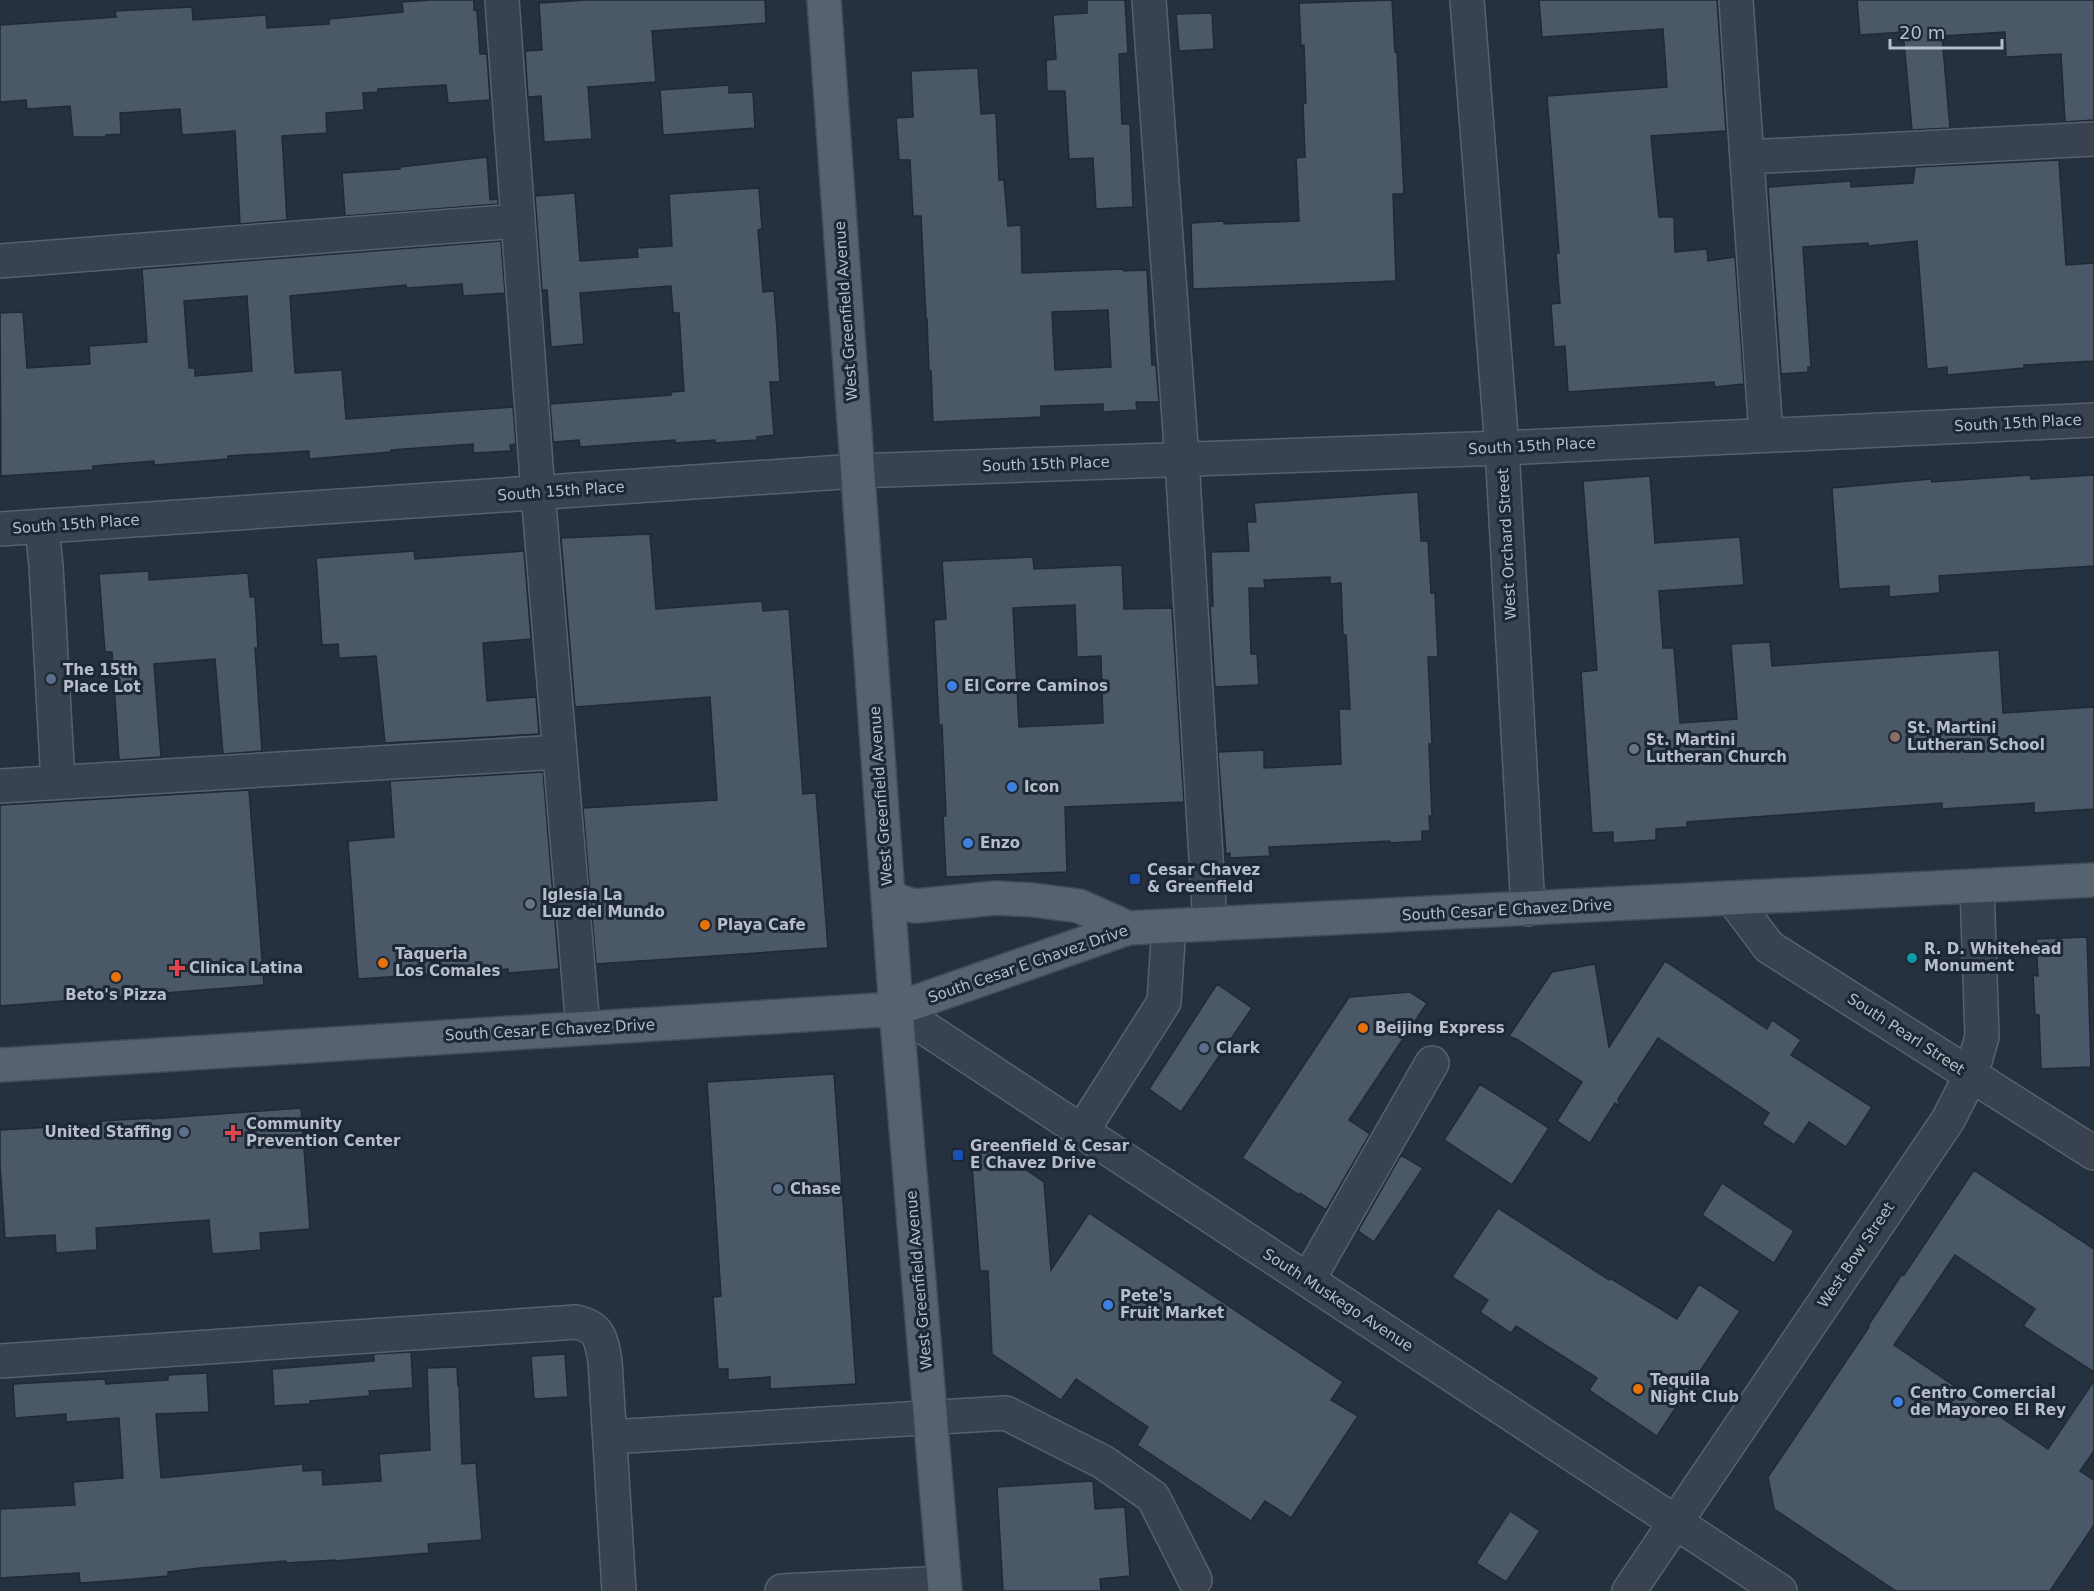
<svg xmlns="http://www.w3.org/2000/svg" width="2094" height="1591" font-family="'DejaVu Sans',sans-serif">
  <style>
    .building { fill: #4b5868; stroke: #202a36; stroke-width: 1.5; fill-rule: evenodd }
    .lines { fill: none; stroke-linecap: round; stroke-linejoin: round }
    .minor-casing { stroke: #57616d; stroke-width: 36 }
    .major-casing { stroke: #424c58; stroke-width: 36 }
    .minor { stroke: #39434f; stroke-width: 33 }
    .major { stroke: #57626f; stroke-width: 33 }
    .service-dot { fill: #5c6f8a; stroke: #1e2834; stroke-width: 2 }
    .shop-dot { fill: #3f7fe0; stroke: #1e2834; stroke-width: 2 }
    .education-dot { fill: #8d6e63; stroke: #1e2834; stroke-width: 2 }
    .worship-dot { fill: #6b7280; stroke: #1e2834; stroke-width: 2 }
    .transit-dot { fill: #1a4fb4; stroke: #1e2834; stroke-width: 2 }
    .food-dot { fill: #e8710a; stroke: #1e2834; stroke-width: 2 }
    .culture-dot { fill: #0f9aa8; stroke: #1e2834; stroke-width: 2 }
    .health-dot { fill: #e0444e; stroke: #1e2834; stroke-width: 2 }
    .labels { text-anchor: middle; stroke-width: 6; stroke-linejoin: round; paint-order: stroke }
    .street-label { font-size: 15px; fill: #b5beca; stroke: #1e2834 }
    .poi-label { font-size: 15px; font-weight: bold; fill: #b5beca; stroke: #1e2834; text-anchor: start }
  </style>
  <rect width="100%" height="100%" fill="#25313f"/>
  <path class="building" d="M430,0h44v10l3,1 3,43h7l3,46 -42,3 -2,-18 -68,4v3l-15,1 1,17 -38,3 1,20 -45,3 5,84 -47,4 -5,-93 -53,4 -2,-26 -60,4 1,21 -15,1v2h-33l-3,-31 -43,3 -1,-9 -26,2v-77l116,-8 -1,-6 77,-4 1,13 73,-5 1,13 62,-4v-5l74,-7 -1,-10z
    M588,0h177l1,23 -114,8 4,51 -68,5 4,52 -48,3 -3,-46 -13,1 -3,-46 17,-1 -3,-47z
    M1087,0h38l3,53 -9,1 3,70h8l3,83 -37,2 -3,-51 -24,1 -4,-68h-18l-1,-31 10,-1 -3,-44 34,-2z
    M1392,0l3,52h2l7,142h-11l3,87 -203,8 -2,-66 33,-2v3l75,-3 -3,-63 9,-1 -2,-54h3l-2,-58 -3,1 -2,-43z
    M1539,0h178l9,131 -75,5 8,81h15l1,35 32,-3 1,12 27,-4 9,127 -29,3 -1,-5 -146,10 -3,-46 -11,1 -3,-43 9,-1 -4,-50h3l-12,-157 120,-9 -4,-58 -121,8z
    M1857,0h237v120l-29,2 -4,-68 -55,3 -1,-25 -63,4 8,92 -38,2 -9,-98 -43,3z
    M1212,13l2,36 -35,2 -3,-37z
    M978,68l3,46 15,-1 3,67h5l4,46 13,-1 1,48 102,-4v2l23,-1 5,95h4l3,37h-23l1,8 -34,2v-8l-62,2v11l-108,5 -2,-51h-2l-2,-52h-1l-5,-103h-8l-3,-56h-11l-3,-42 17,-1 -2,-46zM1108,310l3,57 -56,3 -3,-58z
    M729,85v8l24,-1 2,36 -92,7 -3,-45z
    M487,157l3,43 8,-1v5l-153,12 -3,-43 58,-4v-2z
    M2059,160l7,105 28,-2v98l-70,4v3l-77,7v-8l-20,2 -10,-128 -49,5v-3l-65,4 8,120h-3v5l-27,2 -13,-187 83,-6v6l62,-4 2,-16z
    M759,188l3,41 -4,1 5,62 11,-1 3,39 3,52h-10l4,53 -17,2v3l-42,3v-3l-40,3v-3l-95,7 -1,-7 -26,2 -3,-38 121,-9v-3l13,-1 -5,-78h-6l-2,-27 -91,7 4,51 -33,3 -4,-57h-5l-7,-94 40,-3 5,68 58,-4 -1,-9 35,-2 -3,-52z
    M501,241l4,52 -42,3 -1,-12 -55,4 -1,-3 -116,11 5,77 47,-3 4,49 167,-12 3,37 -6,1 1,6 -38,2v-9l-82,6v2l-82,7v-8l-81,5v3l-74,6v-4l-61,5v4l-92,6 -1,-163 23,-1 4,56 63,-4 -1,-18 58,-4 -5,-73zM247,296l5,75 -57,5v-8h-6l-5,-67z
    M2030,475l1,4 63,-4v91l-155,10 1,17 -51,4v-11l-50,3 -7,-101 99,-9 1,3z
    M1650,476l5,67 85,-6 4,48 -85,6 4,57h11l6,75 57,-4 -6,-75 39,-2 2,24 227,-16 4,63 91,-6v102l-60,4v-10l-92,6v-6l-255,19v5l-31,2v11l-43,3v-11l-21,1 -11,-161 16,-2 -14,-189z
    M1418,492l3,49h7l3,52h4l3,64h-10l4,87h-3l3,72h-3l1,15h-8v10l-32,2v-2l-121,6 1,9 -40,2v-5l-4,1 -8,-102 46,-2v18l77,-4 -2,-55h11l-4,-74h-3l-2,-52 -11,1v-7l-66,3 1,8h-16l2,66h6l2,31 -44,2 -5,-81h3l-2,-54 38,-1 -2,-29h9l-2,-19z
    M650,534l6,75 106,-8 1,10 26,-2 14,185 13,-1 12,155 -232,16 -13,-156 134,-8 -7,-103 -135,10 -14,-169z
    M414,551l1,8 109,-8 7,88 -48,4 4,58 49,-4 3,37 -154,9 -9,-87 -37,2 -1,-14 -16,1 -6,-87z
    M1033,557l1,12 88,-4 2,44 48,-1 12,194 -119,5 2,65 -121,5 -3,-61h3l-4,-91h-3l-1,-19 -4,-86 12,-1 -4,-58zM1075,605l2,52 24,-1 2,67 -84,4 -6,-119z
    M149,571v9l99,-7 2,24h5l3,51h-3l7,103 -39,3 -8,-95 -61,5 7,93 -42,3 -7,-108h-7l-6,-78z
    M543,772l16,197 -51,4v-4l-150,10 -10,-138 46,-4 -4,-56z
    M249,790l15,195 -264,21v-201z
    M2087,937l4,130 -50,2 -2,-54h-4l-2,-40 5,1 -2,-37z
    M1665,961l102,68 5,-9 29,20 -10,15 81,52 -26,40 -37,-25 -15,23 -32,-21 7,-11 -111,-75 -40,61 1,7 -4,-3 -25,40 -33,-22 25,-39 -64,-42 -9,-4 43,-64 43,-8 14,83z
    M1217,984l35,24 -71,104 -32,-23z
    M1410,992l17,11 -78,117 21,14 -44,76 -26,-17 -1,2 -57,-37 107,-161z
    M834,1074l22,310 -86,5v-12l-42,3v-11h-10l-3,-44 -2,-28 8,-1 -14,-214z
    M1480,1084l69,44 -37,57 -68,-45z
    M301,1108l9,121 -50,4 1,17 -49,4 -3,-34 -113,8 1,22 -41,3 -1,-18 -50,3 -5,-73v-35l101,-6v-3l51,-3v1z
    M987,1143l57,39 7,88 38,-57 254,169 -12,18 27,16 -67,102 -26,-17 -14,20 -114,-76 11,-18 -72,-48 -15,21 -69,-46 -4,-83h-8l-9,-119z
    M1401,1155l22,13 -49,74 -16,-11z
    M1974,1170l120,79v123l-71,-46 12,-17 -80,-54 -61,90 154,104 46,-68v70l-14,20 14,9v45l-44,66h-154l-122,-82 -6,-32 101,-150 -1,-1 34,-52 2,1z
    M1722,1183l72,48 -20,32 -72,-48z
    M1498,1208l111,72 1,-2 67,41 22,-35 41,27 -83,125 -68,-46 8,-12 -81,-52 -5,7 -31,-21 8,-12 -36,-23z
    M411,1352l2,36 -44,3 1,5 -60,5v3l-36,2 -2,-37 102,-8v-7z
    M565,1354l3,43 -34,2 -3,-43z
    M457,1367l1,19h1l3,78 14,-1 6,77 -54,4 1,9 -94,8v-1l-49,3v-2l-86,7 -32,4v4l-45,4 -43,3 -1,-10 -79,5v-69l75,-4 -2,-23 50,-4 -4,-60 -53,4v-8l-51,4 -2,-34 92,-5 1,5 62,-4v-5l39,-2 2,39 -53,2 5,64 142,-14v7l19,-1 1,15 58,-4 -2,-27 51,-4 -3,-82z
    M1093,1481l2,28 30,-2 5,69 -30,3 1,12h-98l-6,-104z
    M1510,1511l30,20 -34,51 -30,-19z"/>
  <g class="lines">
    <g class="minor-casing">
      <path id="minor" d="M502,0l36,493 45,535
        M1149,0l33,460 28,464
        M1467,0l35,448 26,461
        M1736,0l30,435
        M1748,157l346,-18
        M0,261l518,-40
        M42,527l4,39 12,216
        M0,529l857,-58 645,-23 592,-28
        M0,786l560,-34
        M1733,899l36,48 325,206
        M896,1009l884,582
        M1082,1131l82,-129 5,-76
        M1308,1280l124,-217
        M0,1361l576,-39c24,5 25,17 29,39l14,230
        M610,1437l396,-24 97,49 50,35 42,83
        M782,1591l162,-8
        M1629,1591l319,-471 23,-45 11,-38 -5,-151"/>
    </g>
    <g class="major-casing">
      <path id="major" d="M824,0l72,1009 49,582
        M888,894l12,8 15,4 81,-8 37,2 46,6 49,22
        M0,1065l896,-56 232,-81 966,-48"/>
    </g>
    <use href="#minor" class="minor"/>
    <use href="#major" class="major"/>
  </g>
  <g class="service-dot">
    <circle cx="51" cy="679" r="6"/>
    <circle cx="1204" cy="1048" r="6"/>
    <circle cx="184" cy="1132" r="6"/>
    <circle cx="778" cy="1189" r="6"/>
  </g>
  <g class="shop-dot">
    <circle cx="952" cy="686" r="6"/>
    <circle cx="1012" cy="787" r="6"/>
    <circle cx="968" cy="843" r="6"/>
    <circle cx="1108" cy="1305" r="6"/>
    <circle cx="1898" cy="1402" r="6"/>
  </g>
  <circle class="education-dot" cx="1895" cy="737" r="6"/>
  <g class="worship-dot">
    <circle cx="1634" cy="749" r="6"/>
    <circle cx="530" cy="904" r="6"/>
  </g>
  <g class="transit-dot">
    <rect x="1129" y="873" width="12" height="12" rx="3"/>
    <rect x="952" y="1149" width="12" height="12" rx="3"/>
  </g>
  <g class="food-dot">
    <circle cx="705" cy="925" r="6"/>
    <circle cx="383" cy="963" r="6"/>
    <circle cx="116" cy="977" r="6"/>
    <circle cx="1363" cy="1028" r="6"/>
    <circle cx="1638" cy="1389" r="6"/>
  </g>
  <circle class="culture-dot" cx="1912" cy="958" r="6"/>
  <g class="health-dot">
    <path d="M174 959h6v6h6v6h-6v6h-6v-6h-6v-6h6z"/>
    <path d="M230 1124h6v6h6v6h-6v6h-6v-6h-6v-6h6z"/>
  </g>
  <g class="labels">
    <g class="street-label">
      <text transform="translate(846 311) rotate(-94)" y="5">West Greenfield Avenue</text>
      <text transform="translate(2018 423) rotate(-3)" y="5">South 15th Place</text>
      <text transform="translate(1532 446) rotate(-3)" y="5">South 15th Place</text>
      <text transform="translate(1046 464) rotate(-2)" y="5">South 15th Place</text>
      <text transform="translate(561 491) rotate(-4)" y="5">South 15th Place</text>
      <text transform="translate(76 524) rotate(-4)" y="5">South 15th Place</text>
      <text transform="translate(1507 544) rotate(-93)" y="5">West Orchard Street</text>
      <text transform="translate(881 796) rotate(-94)" y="5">West Greenfield Avenue</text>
      <text transform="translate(1507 910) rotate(-3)" y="5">South Cesar E Chavez Drive</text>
      <text transform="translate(1028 964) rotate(-19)" y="5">South Cesar E Chavez Drive</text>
      <text transform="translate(550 1030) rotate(-3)" y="5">South Cesar E Chavez Drive</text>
      <text transform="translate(1906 1034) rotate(33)" y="5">South Pearl Street</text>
      <text transform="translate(1856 1255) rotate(-56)" y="5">West Bow Street</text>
      <text transform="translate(919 1280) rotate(-95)" y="5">West Greenfield Avenue</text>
      <text transform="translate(1338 1300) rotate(33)" y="5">South Muskego Avenue</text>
    </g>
    <g class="poi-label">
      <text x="63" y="675">The 15th<tspan x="63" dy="17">Place Lot</tspan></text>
      <text x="964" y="691">El Corre Caminos</text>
      <text x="1907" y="733">St. Martini<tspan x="1907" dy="17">Lutheran School</tspan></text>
      <text x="1646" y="745">St. Martini<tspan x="1646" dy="17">Lutheran Church</tspan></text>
      <text x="1024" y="792">Icon</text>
      <text x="980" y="848">Enzo</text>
      <text x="1147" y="875">Cesar Chavez<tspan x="1147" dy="17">&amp; Greenfield</tspan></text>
      <text x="542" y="900">Iglesia La<tspan x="542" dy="17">Luz del Mundo</tspan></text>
      <text x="717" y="930">Playa Cafe</text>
      <text x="1924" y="954">R. D. Whitehead<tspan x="1924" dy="17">Monument</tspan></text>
      <text x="395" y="959">Taqueria<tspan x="395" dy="17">Los Comales</tspan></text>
      <text x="189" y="973">Clinica Latina</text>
      <text x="116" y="1000" text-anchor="middle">Beto's Pizza</text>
      <text x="1375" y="1033">Beijing Express</text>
      <text x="1216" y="1053">Clark</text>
      <text x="246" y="1129">Community<tspan x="246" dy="17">Prevention Center</tspan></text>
      <text x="172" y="1137" text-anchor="end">United Staffing</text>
      <text x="970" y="1151">Greenfield &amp; Cesar<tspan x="970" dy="17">E Chavez Drive</tspan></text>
      <text x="790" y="1194">Chase</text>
      <text x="1120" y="1301">Pete's<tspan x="1120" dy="17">Fruit Market</tspan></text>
      <text x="1650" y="1385">Tequila<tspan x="1650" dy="17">Night Club</tspan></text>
      <text x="1910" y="1398">Centro Comercial<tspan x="1910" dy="17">de Mayoreo El Rey</tspan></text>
    </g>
  </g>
  <path d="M1890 39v9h112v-9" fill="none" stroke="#b5beca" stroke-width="3"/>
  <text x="1899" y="39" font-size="18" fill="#b5beca" stroke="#1e2834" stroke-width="4.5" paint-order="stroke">20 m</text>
</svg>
